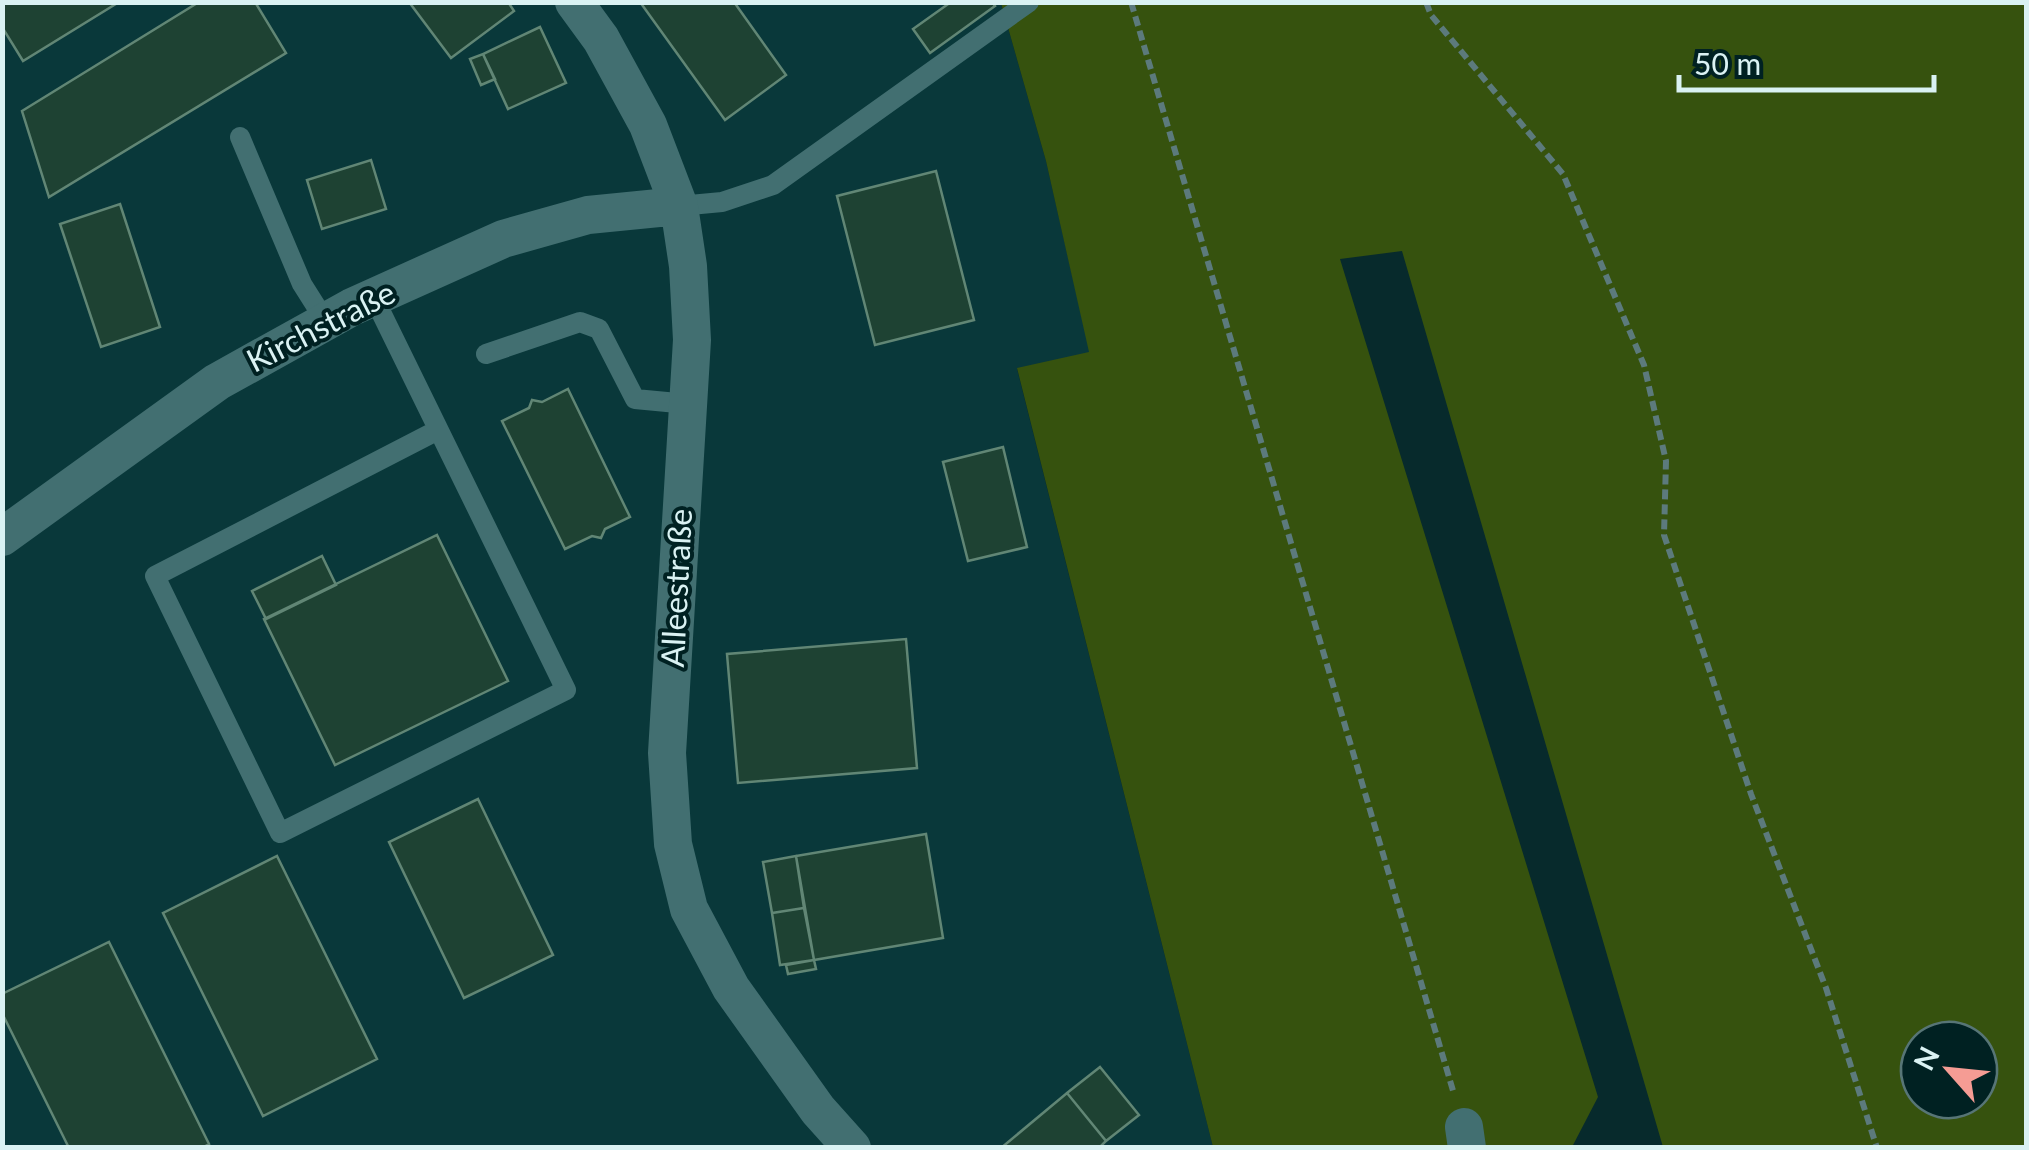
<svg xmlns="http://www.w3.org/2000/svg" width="2029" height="1150" font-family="Lato,sans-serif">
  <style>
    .built { fill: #09383a }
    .green { fill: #36520e; fill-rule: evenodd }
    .building { fill: #1e4233; stroke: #618675; stroke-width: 2.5 }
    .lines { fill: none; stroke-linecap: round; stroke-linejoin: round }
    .path { stroke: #5c7a7c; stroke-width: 6; stroke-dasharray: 10 5; stroke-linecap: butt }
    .lane { stroke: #426f71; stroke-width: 20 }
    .street { stroke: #426f71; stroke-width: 38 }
    .labels { text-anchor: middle; stroke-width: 8; stroke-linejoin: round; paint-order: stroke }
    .street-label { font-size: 32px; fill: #daf2f3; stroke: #002122 }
  </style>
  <rect width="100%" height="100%" fill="#072a2c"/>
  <path class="built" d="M2,3h999l45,158 44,192 -73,16 196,778h-1210z"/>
  <path class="green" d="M1001,3h1025v1144h-363l-261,-896 -62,8 258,838 -26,50h-359l-196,-779 72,-16 -43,-191zM1919,1040h60v60h-60z"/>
  <path class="building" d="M2,2h117l-96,59 -21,-34z
    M199,2h56l31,51 -237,144 -27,-86z
    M409,2h99l6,9 -63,47z
    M640,2h94l52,73 -61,45z
    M951,2h41l3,4 -65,47 -17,-24z
    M540,27l26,56 -58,26 -25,-55z
    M483,54l12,25 -14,6 -11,-26z
    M371,160l15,49 -64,20 -15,-49z
    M936,171l38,149 -99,25 -38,-149z
    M120,204l40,123 -59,20 -41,-123z
    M568,389l62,128 -25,12 -4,9 -9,-2 -27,13 -63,-128 27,-13 3,-8 10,2z
    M1003,447l24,100 -59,14 -25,-99z
    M437,535l71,146 -173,84 -71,-146z
    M322,556l14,29 -70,34 -14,-28z
    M906,639l11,129 -179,15 -11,-129z
    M478,799l75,156 -89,43 -75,-156z
    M926,834l17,104 -129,22 -18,-104z
    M277,856l100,203 -114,57 -100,-203z
    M796,856l8,52 -32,5 -9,-51z
    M804,908l10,52 -34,5 -8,-52z
    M109,942l100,202 -7,4h-133l-67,-135v-19z
    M814,960l2,9 -28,5 -2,-9z
    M1100,1067l39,48 -33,26 -39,-48z
    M1067,1093l39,48 -7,7h-98z"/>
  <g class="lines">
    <path class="path" d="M1131,2l323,1092
      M1426,2l5,13 132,159 81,191 22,96 -2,74 87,259 75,194 51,160"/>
    <path class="lane" d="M240,137l62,147 24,38
      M679,206l43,-4 51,-17 256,-183
      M374,298l192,392 -286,143 -125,-257 283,-146
      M486,354l94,-32 19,7 36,70 53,5"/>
    <path class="street" d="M574,2l27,37 47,86 31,81 9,60 4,74 -25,413 6,91 16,65 42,79 87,122 34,38
      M2,537l215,-155 135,-75 151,-68 85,-24 91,-9
      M1464,1127l3,21"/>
  </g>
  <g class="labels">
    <g class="street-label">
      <text transform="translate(321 327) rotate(-27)" y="11">Kirchstraße</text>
      <text transform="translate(677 588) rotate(-87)" y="11">Alleestraße</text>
    </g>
  </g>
  <rect width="2029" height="1150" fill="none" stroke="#daf2f3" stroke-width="10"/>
  <g transform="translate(1949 1070) rotate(297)"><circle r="48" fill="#002122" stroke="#577576" stroke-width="2.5"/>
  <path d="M0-8L18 38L0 25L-18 38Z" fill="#f59c94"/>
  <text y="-15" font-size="28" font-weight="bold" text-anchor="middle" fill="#daf2f3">N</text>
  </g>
  <path d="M1679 75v15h255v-15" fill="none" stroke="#daf2f3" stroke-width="5"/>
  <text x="1694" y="75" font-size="30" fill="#daf2f3" stroke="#002122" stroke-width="8" paint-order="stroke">50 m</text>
</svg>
